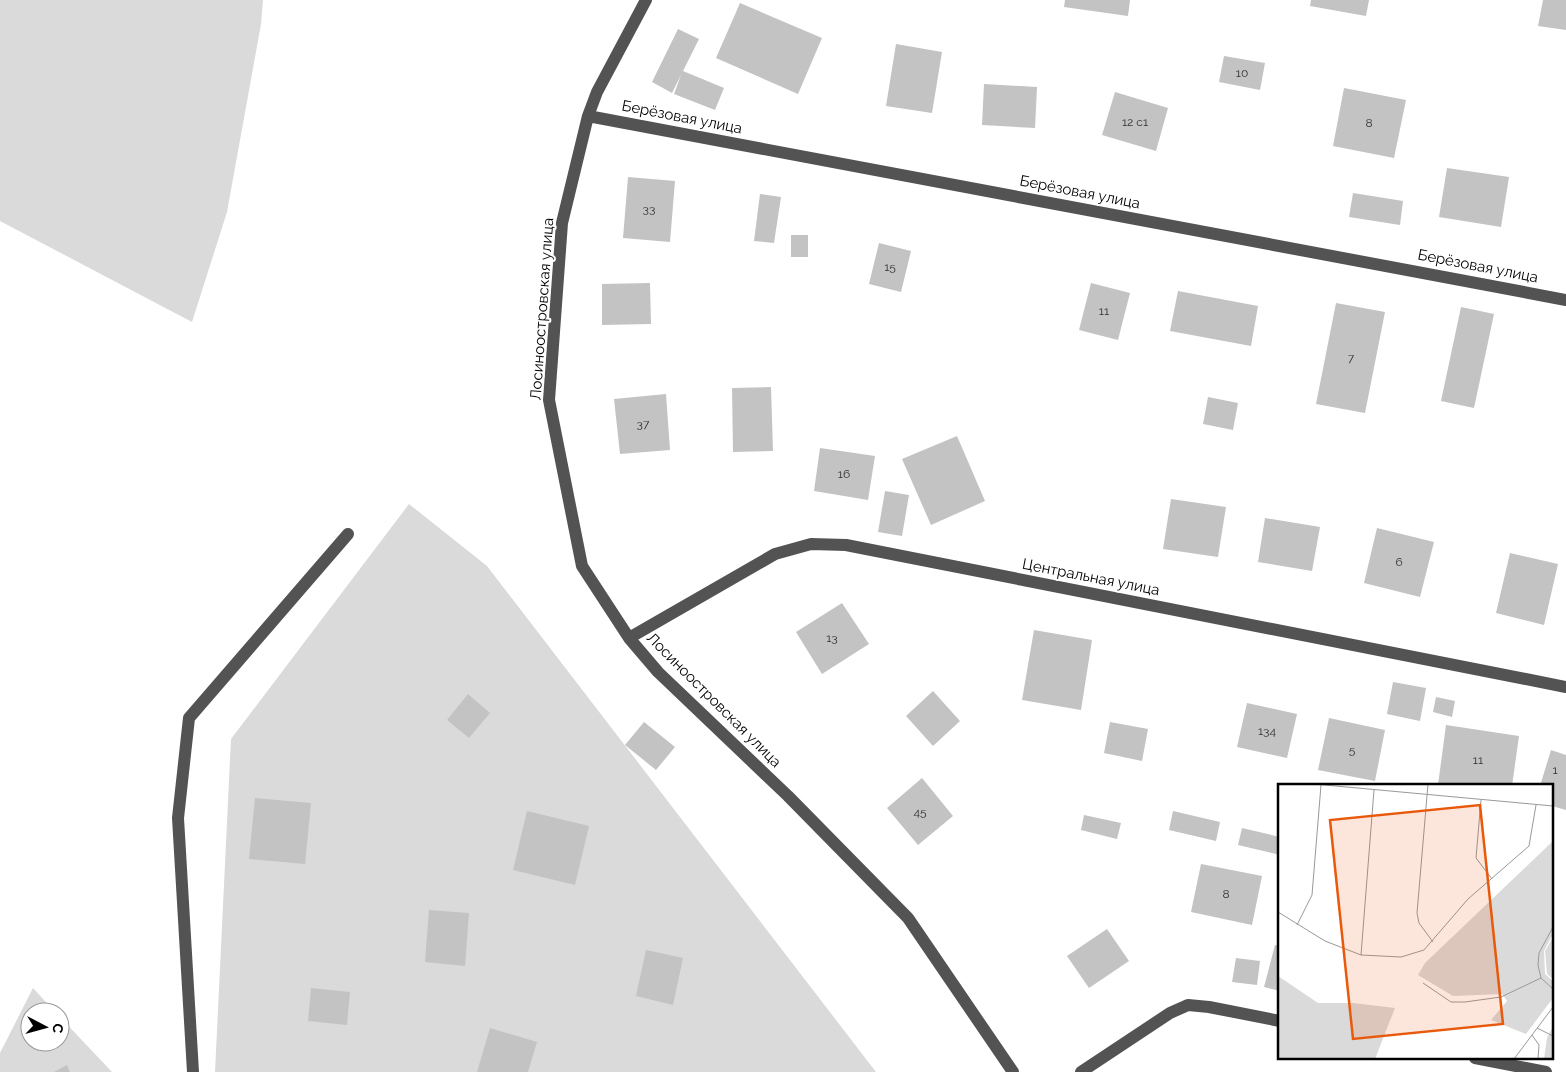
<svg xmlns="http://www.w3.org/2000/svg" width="1566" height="1072" font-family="Raleway,sans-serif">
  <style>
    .green { fill: #dadada }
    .building { fill: #c3c3c3 }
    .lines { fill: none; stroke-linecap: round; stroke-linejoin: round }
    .minor { stroke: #535353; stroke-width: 12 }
    .labels { text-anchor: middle; stroke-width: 4; stroke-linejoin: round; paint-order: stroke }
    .number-label { font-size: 12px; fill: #313131 }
    .street-label { font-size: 15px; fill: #000; stroke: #fff }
    .inset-road { fill: none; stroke: #999; stroke-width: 1 }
    .view { fill: #e8590c; fill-opacity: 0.15; stroke: #e8590c; stroke-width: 2.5 }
    .inset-edge { fill: none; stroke: #000; stroke-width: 2.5 }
  </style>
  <rect width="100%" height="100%" fill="#fff"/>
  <path class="green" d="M0,0h263l-2,24 -34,188 -35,110 -192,-101z
    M409,504l78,62 389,506h-661l16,-333z
    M33,988l22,24h-25v30h30v-25l52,55h-112v-19z"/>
  <path class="building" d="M1065,0h65l-2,16 -64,-9z
    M1311,0h58l-3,16 -56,-10z
    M1543,0h23v30l-28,-4z
    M740,3l82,35 -24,56 -82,-36z
    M678,29l21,10 -16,32 41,17 -9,22 -41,-16 7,-19 -9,18 -20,-11z
    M896,44l46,8 -10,61 -46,-7z
    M1224,56l41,7 -5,27 -41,-8z
    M984,84l53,3 -2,41 -53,-3z
    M1344,88l62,12 -12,58 -61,-12z
    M1115,92l53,16 -12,43 -54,-16z
    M1447,168l62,9 -8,50 -62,-10z
    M628,177l47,4 -5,61 -47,-4z
    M1353,193l50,8 -3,24 -51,-8z
    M760,194l21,3 -7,46 -20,-2z
    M791,235h17v22h-17z
    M879,243l32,8 -10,41 -32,-8z
    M650,283l1,41 -49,1v-41z
    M1091,283l39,10 -12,47 -39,-10z
    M1178,291l80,15 -7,40 -81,-15z
    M1336,303l49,9 -20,101 -49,-9z
    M1461,307l33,7 -20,94 -33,-7z
    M771,387l2,64 -40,1 -1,-64z
    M666,394l4,56 -50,4 -6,-55z
    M1208,397l30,6 -5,27 -30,-6z
    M957,436l28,65 -54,24 -29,-66z
    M820,448l55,8 -7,44 -54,-9z
    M885,491l24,4 -7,41 -24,-4z
    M1171,499l55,8 -8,50 -55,-8z
    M1265,518l55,9 -8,44 -54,-9z
    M1377,528l57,14 -14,55 -56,-14z
    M1510,553l48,11 -14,61 -48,-12z
    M842,603l27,41 -47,30 -26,-42z
    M1034,630l58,10 -11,70 -59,-10z
    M1393,682l33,6 -6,33 -33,-7z
    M933,691l27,30 -27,25 -27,-30z
    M468,694l22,19 -21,25 -22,-18z
    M1436,697l19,4 -3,16 -19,-5z
    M1247,703l50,11 -10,44 -50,-11z
    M1329,718l56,12 -10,51 -57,-11z
    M644,722l31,25 -19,23 -31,-25z
    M1110,722l38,7 -6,32 -38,-8z
    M1446,725l73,11 -7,50 -74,-1z
    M1551,750l15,5v55l-14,-4v-20h-12z
    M922,778l31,38 -35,29 -31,-37z
    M255,798l56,5 -6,61 -56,-5z
    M527,811l62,15 -14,59 -62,-15z
    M1173,811l47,11 -4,19 -47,-11z
    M1084,815l37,8 -4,16 -36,-9z
    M1242,828l38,9v18l-42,-10z
    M1201,864l61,12 -10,49 -61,-13z
    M429,910l40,3 -4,53 -40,-4z
    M1107,929l22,32 -40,27 -22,-32z
    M1275,945l5,1v45l-16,-4z
    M646,950l37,8 -10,47 -37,-9z
    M1236,958l24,3 -3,24 -25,-3z
    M311,988l39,4 -3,33 -39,-4z
    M490,1028l47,14 -9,30h-51z
    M67,1065l3,7h-16z"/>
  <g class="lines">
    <path class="minor" d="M646,0l-49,92 -9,24 -26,107 -13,177 33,166 47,72 29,34 130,124 120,122 105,154
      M588,116l978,184
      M629,638l146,-84 36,-10 35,1 720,142
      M1475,1058l71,14
      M193,1072l-15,-254 11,-100 159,-184
      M1081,1072l89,-59 18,-8 21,2 71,14"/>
  </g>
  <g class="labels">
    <g class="number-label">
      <text x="1242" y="77">10</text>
      <text x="1135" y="126">12 с1</text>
      <text x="1369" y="127">8</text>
      <text x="649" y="213">33</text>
      <text x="890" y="271">15</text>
      <text x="1104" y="315">11</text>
      <text x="1351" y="362">7</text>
      <text x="643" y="428">37</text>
      <text x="844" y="478">16</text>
      <text x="1399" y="566">6</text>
      <text x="832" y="642">13</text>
      <text x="1267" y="735">134</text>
      <text x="1352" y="754">5</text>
      <text x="1478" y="764">11</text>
      <text x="1555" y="774">1</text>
      <text x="920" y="816">45</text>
      <text x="1226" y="898">8</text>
    </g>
    <g class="street-label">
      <text transform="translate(682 117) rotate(11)" y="5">Берёзовая улица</text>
      <text transform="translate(1080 192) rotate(11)" y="5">Берёзовая улица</text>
      <text transform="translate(1478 266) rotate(11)" y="5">Берёзовая улица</text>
      <text transform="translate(542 309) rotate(-86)" y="5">Лосиноостровская улица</text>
      <text transform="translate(1091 577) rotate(11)" y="5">Центральная улица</text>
      <text transform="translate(714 700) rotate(45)" y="5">Лосиноостровская улица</text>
    </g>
  </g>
  <g transform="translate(1278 784)">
    <rect width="275" height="275" fill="#fff"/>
    <path d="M275,57v93l-9,17 1,23 8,7v17l-27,36 -35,-14 16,-19 -5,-7 -49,2 -35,-21 7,-12zM275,153v42l-6,-5 -2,-23zM0,192l40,27h35l42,5 -20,51h-97zM275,242v33h-9l3,-21z" fill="#dadada"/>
    <path class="inset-road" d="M36,0l239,22M150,0l-11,129 2,10 14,19M203,16l-5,58 16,21M0,128l47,29 36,14 40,2 23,-7 44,-51 61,-53 7,-41M19,141l15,-30 9,-110M275,143l-14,26 -1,12 3,13 12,11M83,171l13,-165M145,199l28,19h14l36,-5 40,-19M259,244l16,8M236,275l18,-24M260,275l1,-14 -7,-10 21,-28"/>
    <path class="view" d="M202,21l23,219 -150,15 -23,-219z"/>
    <rect width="275" height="275" class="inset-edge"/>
  </g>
  <g transform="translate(45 1027) rotate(96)"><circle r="24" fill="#ffffff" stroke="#999999"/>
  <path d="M0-4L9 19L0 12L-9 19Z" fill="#000000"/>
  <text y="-8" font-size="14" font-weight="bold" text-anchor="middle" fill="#000000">С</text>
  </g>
</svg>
